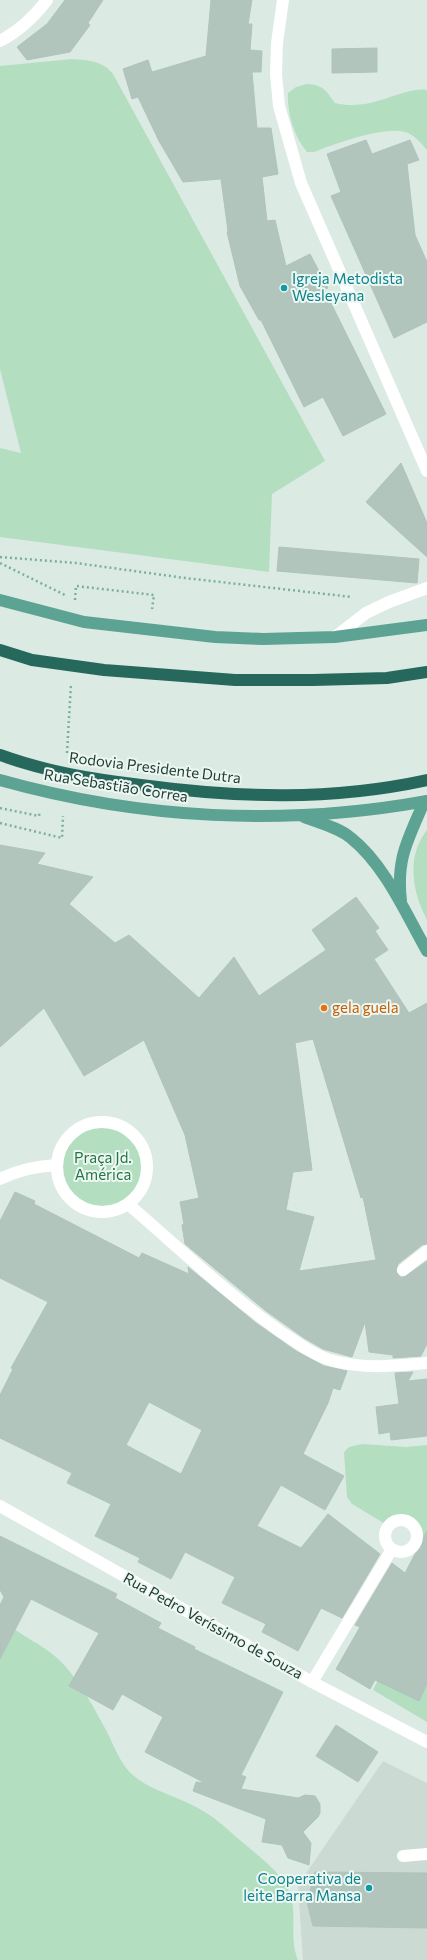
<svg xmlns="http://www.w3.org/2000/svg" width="427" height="1960" font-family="Commissioner,sans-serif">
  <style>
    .built { fill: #cbdad3 }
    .green { fill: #b3dec0 }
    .building { fill: #b2c5bd; stroke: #afc4bc; fill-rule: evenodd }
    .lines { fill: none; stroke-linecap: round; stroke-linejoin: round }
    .path { stroke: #7ab0a1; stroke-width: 2.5; stroke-dasharray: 2 3; stroke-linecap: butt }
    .service { stroke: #fff; stroke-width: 12 }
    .minor { stroke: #fff; stroke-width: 12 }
    .primary { stroke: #5da393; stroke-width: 12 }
    .motorway { stroke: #27685d; stroke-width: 12 }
    .culture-dot { fill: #0f9aa8; stroke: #edf7f2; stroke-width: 1.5 }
    .food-dot { fill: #e8710a; stroke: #edf7f2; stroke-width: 1.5 }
    .labels { text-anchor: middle; stroke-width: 4; stroke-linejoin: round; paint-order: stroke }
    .culture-label { font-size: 15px; fill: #0d838f; stroke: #edf7f2; text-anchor: start }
    .street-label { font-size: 15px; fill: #1d3a33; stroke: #edf7f2 }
    .food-label { font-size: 15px; fill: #c56008; stroke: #edf7f2; text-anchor: start }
    .park-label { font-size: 15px; fill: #257445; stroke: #edf7f2 }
  </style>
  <rect width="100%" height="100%" fill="#dceae4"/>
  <path class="built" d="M383,1761l44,22v177h-124l-5,-75z"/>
  <path class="green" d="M72,59c16,1 31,2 41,15l212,387 -53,33 -3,78 -269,-35v-89l21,5 -21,-84v-303z
    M307,84c17,1 19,7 28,19 20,5 39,0 58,-7 11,-3 23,-8 34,-6v60c-6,-7 -11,-13 -19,-17 -20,-9 -74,11 -94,19h-7c-13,-15 -20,-39 -19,-59l8,-6z
    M427,830v90c-15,-29 -21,-63 0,-90z
    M63 1166a40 40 0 1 1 80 0a40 40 0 1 1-80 0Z
    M362,1444l44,3 21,-2v102l-9,-6c5,-20 -17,-30 -31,-16l-35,-21 -5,-7 -3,-45 5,-5z
    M427,1586v136l-54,-32z
    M0,1618c20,19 46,26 65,48 17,19 29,42 41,64 8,15 14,35 28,46 18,15 42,20 62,31 20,10 34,25 51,39 15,13 32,25 41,43 11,20 0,48 10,71h-298z"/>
  <path class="building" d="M65,0h38l-15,23 2,2 -20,27 -43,8 -10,-13 30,-23z
    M211,0h41l-4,24h4l-2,26 12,1 -1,21h-9l5,56h14l7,46 -16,3 5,44 8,-1 11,46 24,-12 18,34 -4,1 62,125 -43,22 -20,-39 -19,10 -43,-87h-2l-19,-34 -13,-54 1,-1 -7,-52 -38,3 -24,-41 -21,-44 -6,2 -9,-30 25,-9 4,12 54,-16z
    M377,48v24l-45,1v-24z
    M366,140l6,14 38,-14 9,20 -12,4 8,71 12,27v60l-33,16 -63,-142 10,-4 -14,-38z
    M401,463l26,60v34l-61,-55z
    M279,547l140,12 -2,24 -140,-12z
    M0,845l45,8 -8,11 56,13 -24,27 46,39 14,-8 70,63 35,-41 25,39 67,-46 -14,-20 44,-33 23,31 -4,3 13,19 -14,9 35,54 18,-10v241l-5,1 -24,19 -2,7 4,6h4l23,-16v83l-6,12 -28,2v-3l-24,-3 -4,-30 -13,35 -29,-8 -19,-11 -38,-27 -81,-67 -3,-19 2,-1 -4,-22 19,-4 -14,-63 -41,-95 -60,36 -40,-68 -44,39zM313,1039l48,159 2,-1 13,63 -77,11 15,-54 -28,-7 7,-38 19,-2 -17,-127z
    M15,1192l20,9 -1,3 105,54 3,-5 47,21 -1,-7 68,56 40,28 28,15 23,5 -7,19 -7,-2 -5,15 -25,51 41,22 -19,34 -44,-25 -24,41 44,22 27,-34 52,40 -38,64 -21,-10 -23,43 -36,-19 4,-8 -44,-21 13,-26 -50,-25 -14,27 -33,-17 2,-4 -45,-22 16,-32 -44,-21 5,-10 -72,-35v-43l13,-26 -2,-1 37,-66 -48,-24v-57zM149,1402l53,28 -21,44 -55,-29z
    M413,1372l-5,9 19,-2v57l-36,4 -1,-8 -11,2 -3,-27 23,-3 -4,-31z
    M427,1531v153l-8,17 -44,-21 -5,9 -34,-20 24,-42 -5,-2 37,-62 13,10z
    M0,1536l117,58 -2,4 46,25 -3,5 37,19 -1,2 89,43 -42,83 5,2 -5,12 57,9 7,-3 10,1 5,8v9l-2,4 -15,15 8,11 -2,22 -21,-7 -6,-13 -20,-3 4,-23 -73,-28 3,-9 9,1 -60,-31 18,-35 -41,-23 -9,16 -44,-24 30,-53 -68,-34 -31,60v-54l4,-8 -4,-7z
    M336,1725l42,27 -20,30 -42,-26z
    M315,1872l112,1v55l-114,-2 -6,-24z"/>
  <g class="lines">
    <path class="path" d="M0,557l76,6 109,15 167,19
      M0,563l65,32
      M75,600l1,-14 78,9 -2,14
      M67,753l4,-69
      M0,808l39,8 1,-5
      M0,823l62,15 1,-22"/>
    <path class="service" d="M403,1856l24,-2"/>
    <path class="minor" d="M283,0l-6,43 -1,31 3,32 22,77 126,288
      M0,41c19,-10 34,-24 47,-41
      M335,637l31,-24 23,-11 38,-14
      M57 1167a45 45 0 1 1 90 0a45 45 0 1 1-90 0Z
      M0,1179c18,-9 37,-13 57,-14
      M128,1204c50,43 99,90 153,128 17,11 33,24 53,29 30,8 62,5 93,2
      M403,1270l24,-19
      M0,1506l312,176 115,60
      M385 1536a16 16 0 1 1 32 0a16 16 0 1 1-32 0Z
      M312,1682l80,-133"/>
    <path class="primary" d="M0,600l84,22 131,15 48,2 72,-2 92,-12
      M0,780c139,39 285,47 427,21
      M304,817c15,6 34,10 47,21 34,27 55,76 76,113
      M401,901c-5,-43 7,-61 23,-99"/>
    <path class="motorway" d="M0,650l32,10 72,10 131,10h78l74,-2 40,-6
      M0,755c47,17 92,24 141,30 99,13 189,16 286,-5"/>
  </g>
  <g class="culture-dot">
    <circle cx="284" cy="288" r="4"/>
    <circle cx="369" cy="1888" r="4"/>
  </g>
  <circle class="food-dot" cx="324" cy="1008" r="4"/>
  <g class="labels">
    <g class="culture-label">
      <text x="292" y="284">Igreja Metodista<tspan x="292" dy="17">Wesleyana</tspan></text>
      <text x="361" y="1884" text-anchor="end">Cooperativa de<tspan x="361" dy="17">leite Barra Mansa</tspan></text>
    </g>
    <g class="street-label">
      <text transform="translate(155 768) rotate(7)" y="5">Rodovia Presidente Dutra</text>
      <text transform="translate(116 786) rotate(9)" y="5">Rua Sebastião Correa</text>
      <text transform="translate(213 1626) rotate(29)" y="5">Rua Pedro Veríssimo de Souza</text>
    </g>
    <g class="food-label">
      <text x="332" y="1013">gela guela</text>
    </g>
    <g class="park-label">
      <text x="103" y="1163">Praça Jd.<tspan x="103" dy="17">América</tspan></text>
    </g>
  </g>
</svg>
